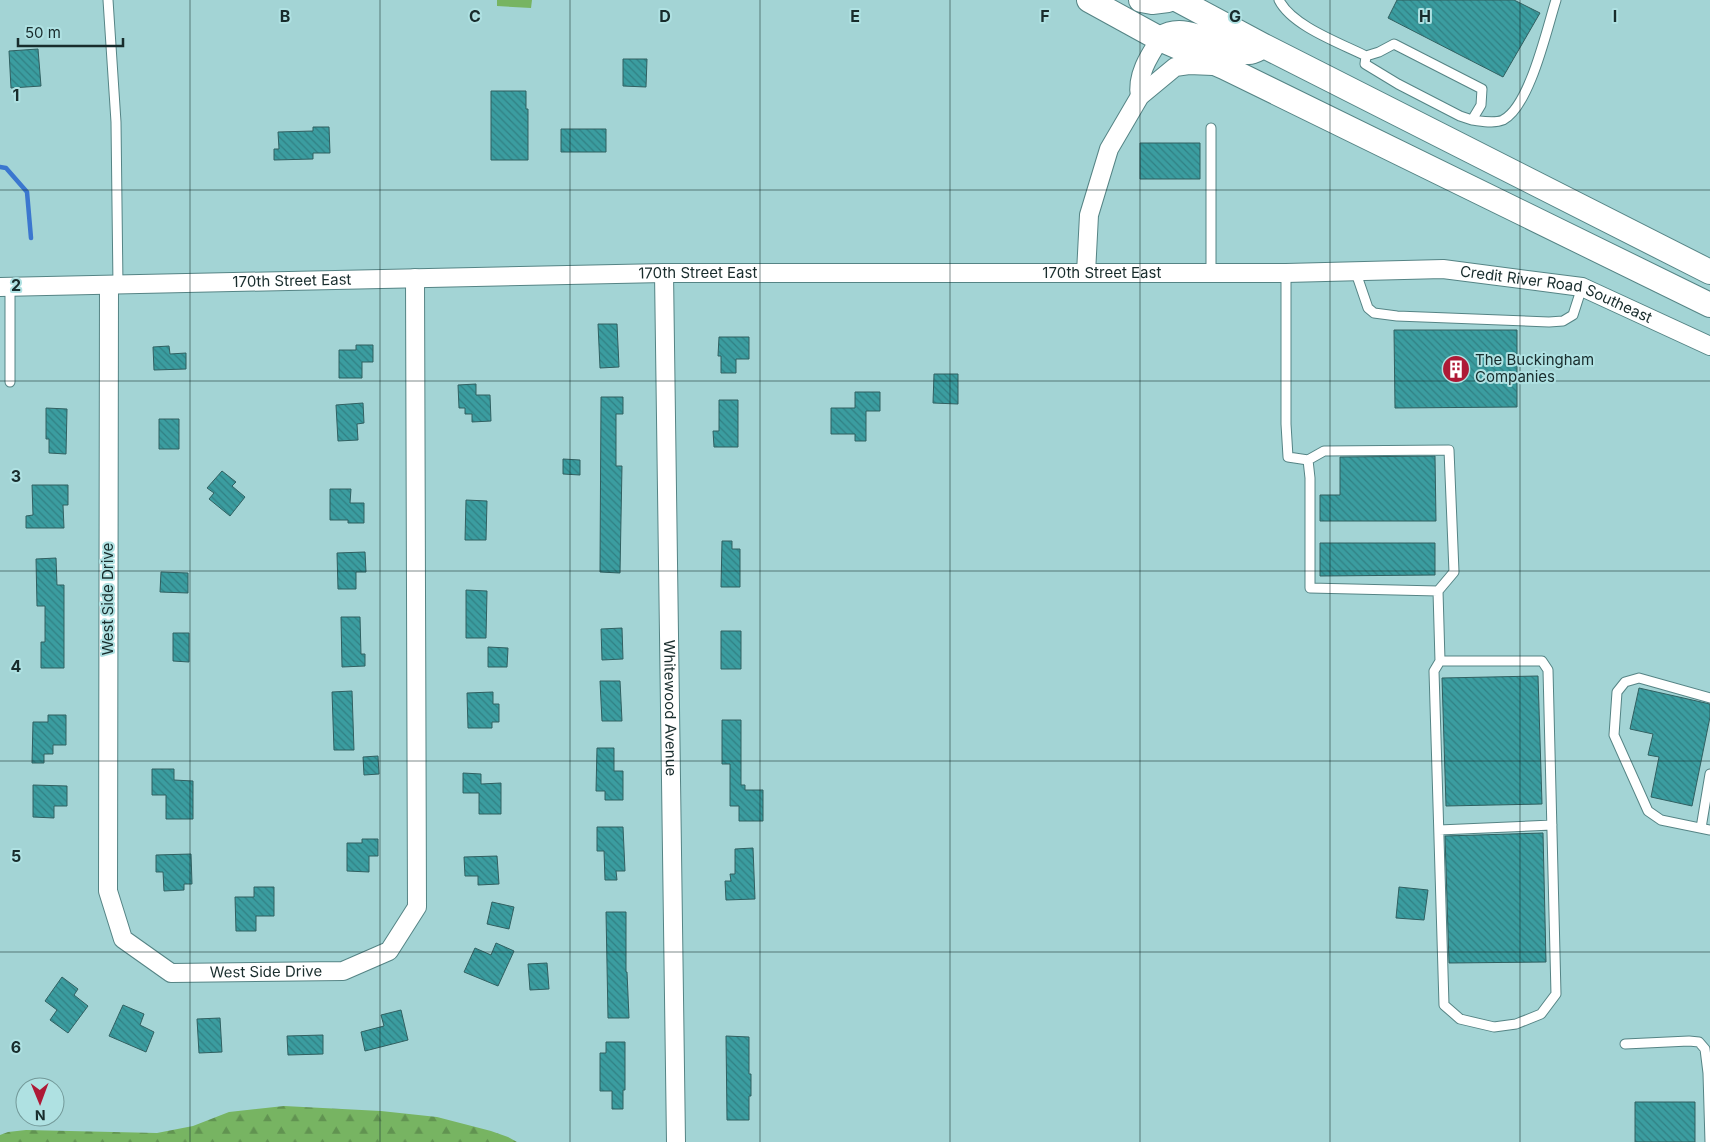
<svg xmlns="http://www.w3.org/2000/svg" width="1710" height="1142" font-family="Inter,sans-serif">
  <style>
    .forest { fill: url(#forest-firs) }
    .garden { fill: #77b462 }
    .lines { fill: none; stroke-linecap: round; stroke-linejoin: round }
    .stream { stroke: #3b77cf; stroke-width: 4.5 }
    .building { fill: url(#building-back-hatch); stroke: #316061 }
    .service-casing { stroke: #558485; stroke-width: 11 }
    .minor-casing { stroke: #558485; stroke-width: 20 }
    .secondary-casing { stroke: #558485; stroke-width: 26 }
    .service { stroke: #fff; stroke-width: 9 }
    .minor { stroke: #fff; stroke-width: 18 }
    .secondary { stroke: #fff; stroke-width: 24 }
    .grid { fill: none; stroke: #182c2c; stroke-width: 1; stroke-opacity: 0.55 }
    .labels { text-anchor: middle; stroke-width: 4; stroke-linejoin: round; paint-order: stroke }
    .street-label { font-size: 15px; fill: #182c2c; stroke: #afe1e2 }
    .poi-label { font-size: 15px; fill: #182c2c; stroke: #afe1e2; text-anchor: start }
    .grid-label { font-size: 16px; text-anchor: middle; font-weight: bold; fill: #182c2c; stroke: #afe1e2; stroke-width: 4; stroke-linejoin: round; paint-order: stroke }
  </style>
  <defs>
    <pattern id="forest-firs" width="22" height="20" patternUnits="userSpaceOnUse" patternTransform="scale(1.25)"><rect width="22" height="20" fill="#77b462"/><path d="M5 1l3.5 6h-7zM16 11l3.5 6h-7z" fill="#619351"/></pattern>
    <pattern id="building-back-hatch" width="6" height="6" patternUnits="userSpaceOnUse" patternTransform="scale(1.25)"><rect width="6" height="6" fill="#3b9da0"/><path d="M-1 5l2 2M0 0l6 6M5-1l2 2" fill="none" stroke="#318083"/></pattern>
  </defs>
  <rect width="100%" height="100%" fill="#a3d4d5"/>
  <path class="forest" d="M284,1106l97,5 56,6 54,14 17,6 9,5h-517v-7l8,-3 18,-2 131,3 36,-7 36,-14z"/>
  <path class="garden" d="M497,0h35l-1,8 -34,-2z"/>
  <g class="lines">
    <path class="stream" d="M0,167l6,1 21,24 4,46"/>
  </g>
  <path class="building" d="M1397,0h117l26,13 -37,64 -115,-59z
    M38,49l3,37 -30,2 -2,-37z
    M623,59h24l-1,28 -23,-1z
    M491,91h35v18h2v51h-37z
    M313,127h16l1,26h-17v6l-39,1v-11h5l-1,-17 35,-1z
    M561,129h45v23h-45z
    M1140,143h60v36h-60z
    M598,324h19l2,43 -19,1z
    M1394,330h123v77l-122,1z
    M719,337h30v22h-13v14h-15v-17h-3z
    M356,345h17v17h-11v16h-23v-28h17z
    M169,346l1,8 16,-1v16l-32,1 -1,-23z
    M934,374h24v30l-25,-1z
    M476,384v11h14l1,26 -19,1v-8h-7v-6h-6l-1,-23z
    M855,392h25v19h-14v30h-11v-7h-24v-26h24z
    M601,397h22v17h-7v52h6l-2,107 -20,-1z
    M719,400h19v47h-24l-1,-16h6z
    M363,403l1,20 -7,1 1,16 -20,1 -2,-36z
    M46,408l21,1 -1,45 -17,-1v-14h-3z
    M159,419h20v30h-20z
    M1435,456l1,65h-116v-26h20v-38z
    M563,459l17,1v15l-17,-1z
    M222,471l14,11 -4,4 13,11 -15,19 -21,-17 5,-6 -7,-5z
    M32,485h36v20h-5l1,23h-38v-12l7,-1z
    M330,489h21l-1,14h14v20h-16v-3h-18z
    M466,500l21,1 -1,39h-21z
    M722,541h10v8h8v38h-19z
    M1320,543h115v32l-115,1z
    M365,552l1,20h-10v17h-18l-1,-36z
    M56,558l1,27h7v83h-23v-26h4v-36h-8l-1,-47z
    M161,572l27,1v20l-28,-1z
    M466,590l21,1 -1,47h-20z
    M341,617h19l1,37h4v12l-23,1z
    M622,628l1,31 -21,1 -1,-31z
    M721,631h20v38h-20z
    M173,633h16v29l-16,-1z
    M488,647l20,1 -1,19h-19z
    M1538,676l4,128 -96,2 -4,-128z
    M600,681h20l2,40h-20z
    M1639,688l71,16v13l-18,89 -41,-9 8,-40 -11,-2 5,-21 -23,-5z
    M352,691l2,59h-20l-2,-58z
    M493,692v12h6v18h-7v6h-24l-1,-35z
    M48,715h18v30h-13v9h-9v9h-12l1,-41h15z
    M722,720h19v65h4v5h18v31h-24v-15h-9v-42h-8z
    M597,748h17v23h9v29h-18v-9h-9z
    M378,756l1,18 -15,1 -1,-18z
    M152,769h22v11l19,1v38h-27v-24h-14z
    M463,773l18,1v10l20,-1v31h-22v-21h-16z
    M33,785l34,1v20h-13v12l-21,-1z
    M597,827h26l2,44h-9l1,9h-12l-1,-29h-7z
    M1543,833l3,129 -97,1 -4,-127z
    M362,839h16v17h-9v16l-22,-1v-28h15z
    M753,848l2,51 -29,1 -1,-19h6l-1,-7h5v-25z
    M191,854l1,30h-8v6l-20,1 -1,-19h-7v-17z
    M497,856l2,28 -21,1v-9h-13l-1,-19z
    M254,887h20v29h-18v15h-20l-1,-34h19z
    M1399,887l29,3 -4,30 -28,-2z
    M492,902l22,5 -5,22 -22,-5z
    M606,912h20v60h1l2,46h-21z
    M496,943l18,8 -16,35 -34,-14 11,-24 16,7z
    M547,963l2,26 -19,1 -2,-26z
    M62,977l16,12 -4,6 14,11 -20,27 -18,-13 7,-10 -12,-9z
    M123,1005l21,9 -4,11 14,7 -8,20 -37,-16z
    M401,1010l7,30 -43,11 -4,-19 23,-6 -3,-11z
    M220,1018l2,34 -23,1 -2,-34z
    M323,1035v19l-35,1 -1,-19z
    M726,1036l23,1v37h2v22h-2v24h-22z
    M606,1042h19v48h-2v19h-11v-18h-12v-38h6z
    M1635,1102h60v40h-60z"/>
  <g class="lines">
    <g class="service-casing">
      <path id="service" d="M108,0l8,122 2,164
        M1279,0c13,26 61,43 87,56l13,-4 15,-8 88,45 -1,16 -9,15 -12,-4 -62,-32 -33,-20 1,-8
        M1472,120c9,1 22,4 31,0 27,-14 44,-92 53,-120
        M1211,128v144
        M1355,270l13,38 6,5 23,3 152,6 14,-1 10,-6 9,-28
        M1286,273v151l2,33 20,3 2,18v110l128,3 2,70 -6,10 10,334 16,14 34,8 22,-3 25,-10 15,-20 -8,-324 -6,-9h-102
        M10,287v95
        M1308,460l16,-9 125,-1 5,122 -16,19
        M1710,698l-71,-20 -14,4 -8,10 -3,43 34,76 13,9 49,10
        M1701,828l9,-54
        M1439,830l113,-5
        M1625,1044l64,-3 10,1 6,7 3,24 2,69"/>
    </g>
    <g class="minor-casing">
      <g id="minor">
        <path d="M1140,96c-4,-20 9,-40 20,-57"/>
        <path id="s1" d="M664,273l12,869"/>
        <path d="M1086,273l3,-58 20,-66 31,-53 35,-29 14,-2 24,1"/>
        <path id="s2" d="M109,286l-1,605 15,48 48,34 172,-2 46,-20 28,-44 -2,-629"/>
        <path id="s3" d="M0,287l664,-14h622l157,-4 139,18 128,59"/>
      </g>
    </g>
    <g class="secondary-casing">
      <path id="secondary" d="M1089,0l71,39 64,28 486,238
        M1141,0l11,2 16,-2
        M1178,0l86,46 446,226
        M1162,38c25,-17 60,15 87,14 5,0 10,-4 15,-6"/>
    </g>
    <use href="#service" class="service"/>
    <use href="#minor" class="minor"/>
    <use href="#secondary" class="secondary"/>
  </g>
  <path class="grid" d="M190,0v1142M380,0v1142M570,0v1142M760,0v1142M950,0v1142M1140,0v1142M1330,0v1142M1520,0v1142M0,190h1710M0,381h1710M0,571h1710M0,761h1710M0,952h1710"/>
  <defs>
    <g id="building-disc" transform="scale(1.4375)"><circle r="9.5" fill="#ae1936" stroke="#afe1e2"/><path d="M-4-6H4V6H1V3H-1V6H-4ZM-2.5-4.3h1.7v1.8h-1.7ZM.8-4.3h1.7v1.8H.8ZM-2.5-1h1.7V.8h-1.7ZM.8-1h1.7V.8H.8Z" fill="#fff"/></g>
  </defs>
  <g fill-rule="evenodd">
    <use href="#building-disc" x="1456" y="369"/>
  </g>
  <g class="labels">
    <g class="street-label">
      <text dy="5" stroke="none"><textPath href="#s3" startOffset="1102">170th Street East</textPath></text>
      <text dy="5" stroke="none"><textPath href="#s3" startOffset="698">170th Street East</textPath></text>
      <text dy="5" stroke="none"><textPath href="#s3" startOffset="292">170th Street East</textPath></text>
      <text dy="5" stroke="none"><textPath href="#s3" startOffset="1560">Credit River Road Southeast</textPath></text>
      <text transform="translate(108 599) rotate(-90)" y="5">West Side Drive</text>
      <text dy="5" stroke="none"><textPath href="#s1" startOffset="435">Whitewood Avenue</textPath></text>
      <text dy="5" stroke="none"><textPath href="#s2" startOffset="809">West Side Drive</textPath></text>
    </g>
    <g class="poi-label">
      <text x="1475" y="365">The Buckingham<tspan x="1475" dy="17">Companies</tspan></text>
    </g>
  </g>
  <g class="grid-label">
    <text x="285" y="22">B</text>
    <text x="475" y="22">C</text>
    <text x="665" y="22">D</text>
    <text x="855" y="22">E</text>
    <text x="1045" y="22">F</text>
    <text x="1235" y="22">G</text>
    <text x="1425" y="22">H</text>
    <text x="1615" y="22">I</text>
    <text x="16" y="101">1</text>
    <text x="16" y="291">2</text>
    <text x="16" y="482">3</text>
    <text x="16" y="672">4</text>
    <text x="16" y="862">5</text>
    <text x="16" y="1053">6</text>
  </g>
  <g transform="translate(40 1102) rotate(179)"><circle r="24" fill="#afe1e2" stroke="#739999"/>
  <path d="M0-4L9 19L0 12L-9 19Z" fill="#ae1936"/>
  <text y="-8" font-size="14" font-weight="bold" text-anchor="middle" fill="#182c2c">N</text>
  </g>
  <path d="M18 38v8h105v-8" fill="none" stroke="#182c2c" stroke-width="2.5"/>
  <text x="25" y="38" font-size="15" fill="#182c2c" stroke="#afe1e2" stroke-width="4" paint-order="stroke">50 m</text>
</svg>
